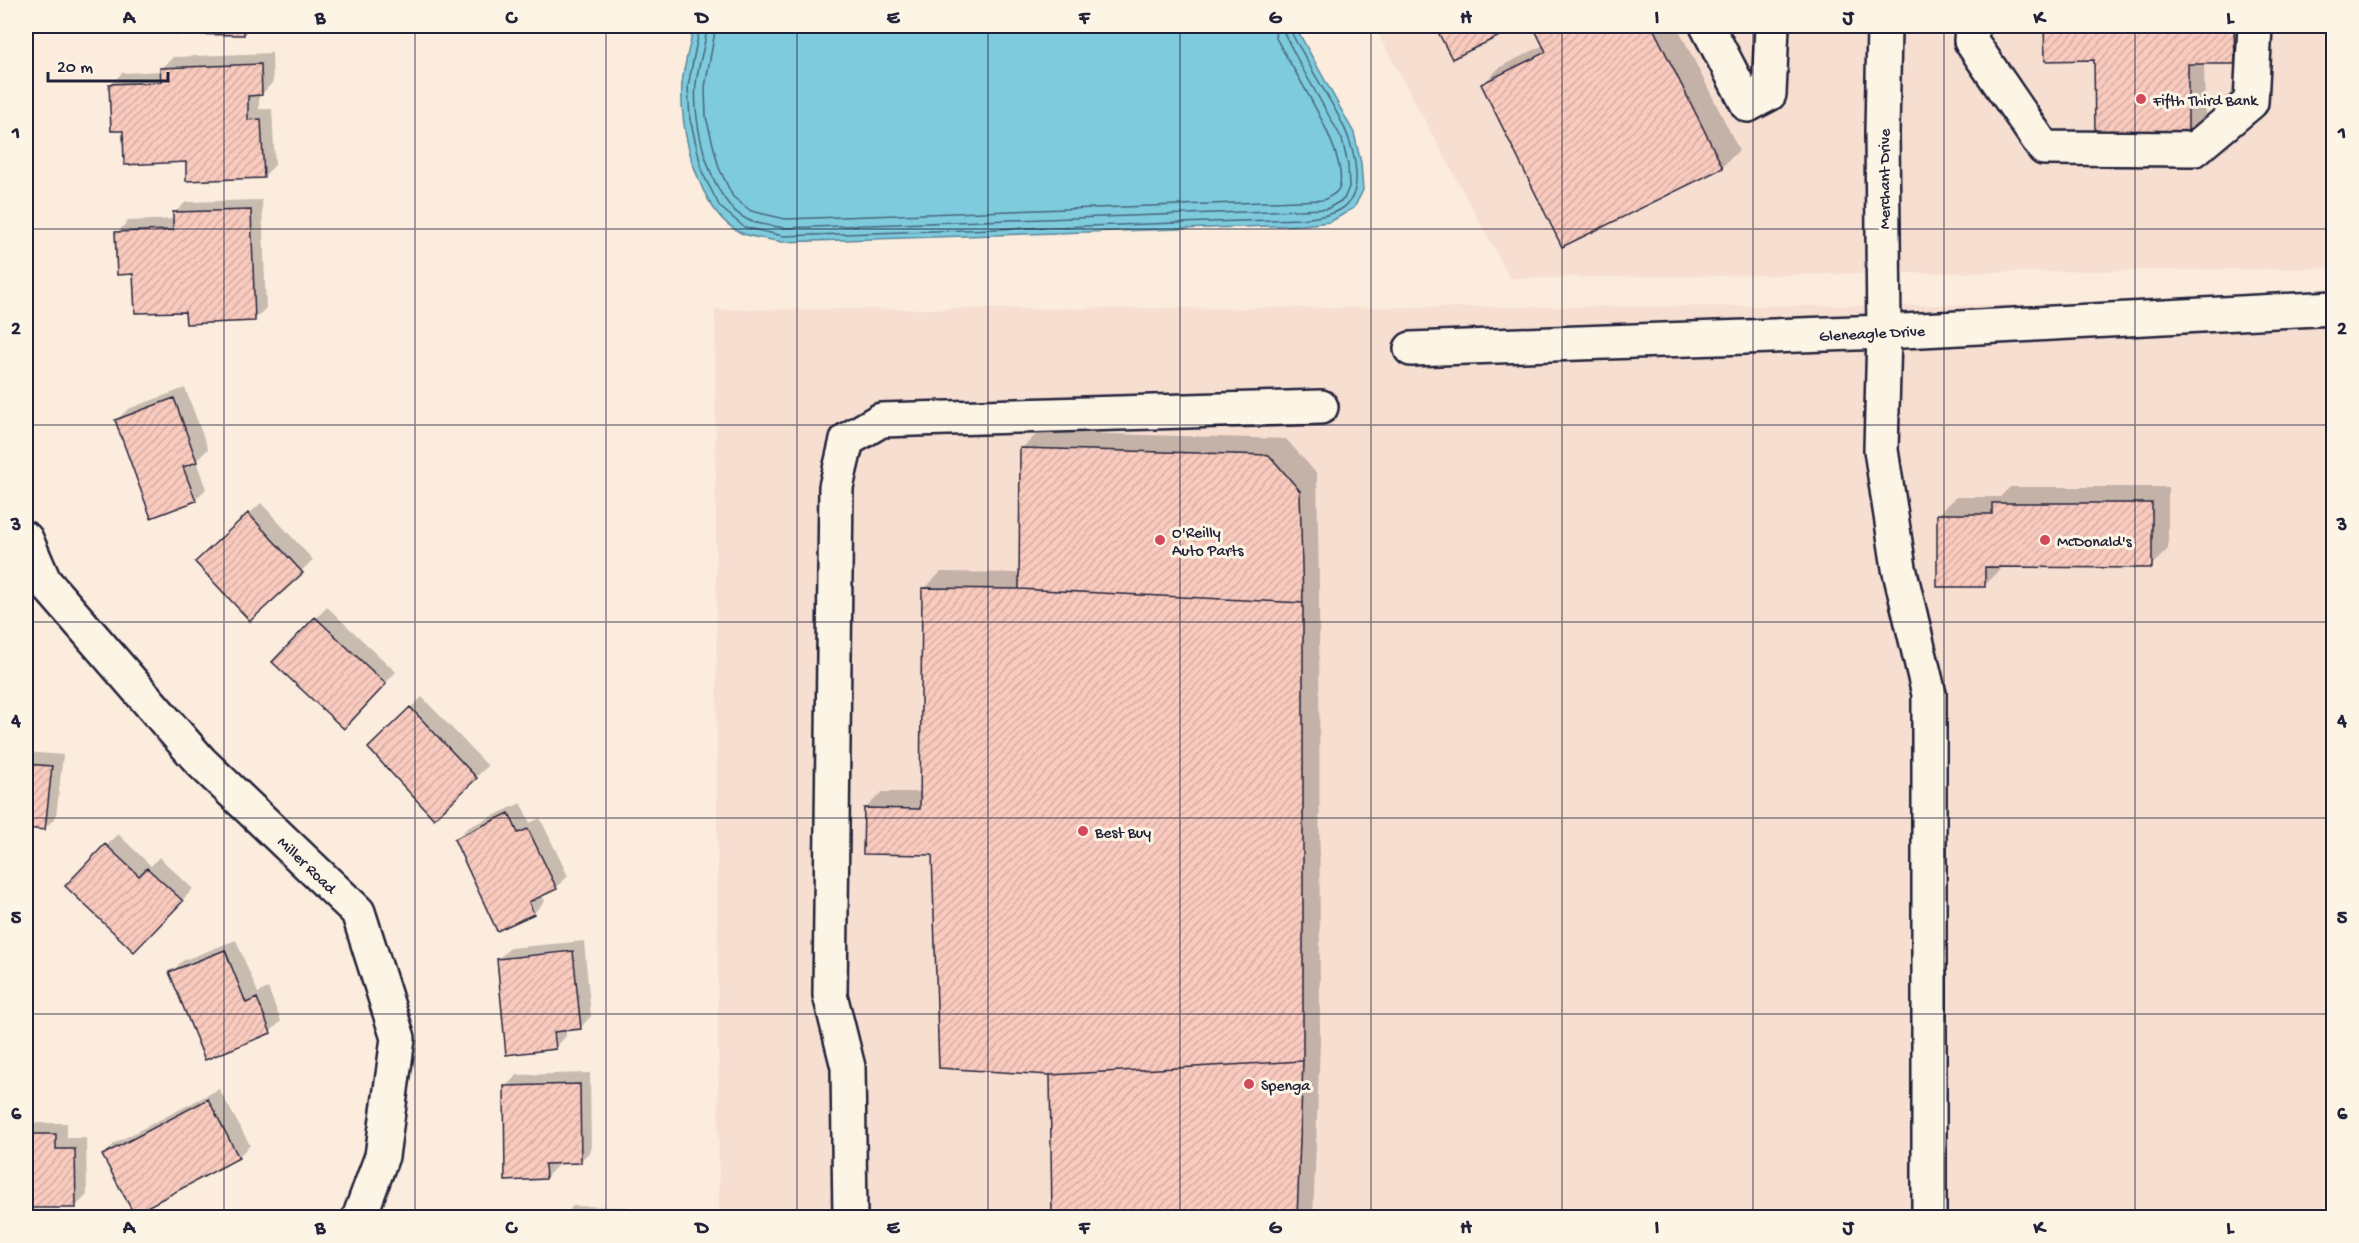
<svg xmlns="http://www.w3.org/2000/svg" width="2359" height="1243" font-family="'Gochi Hand',sans-serif">
  <style>
    .built { fill: #f6ded1 }
    .water { fill: #7ecbdd; stroke: #59879c; stroke-width: 1.5 }
    .shadow { fill: #0003 }
    .lines { fill: none; stroke-linecap: round; stroke-linejoin: round }
    .shore { stroke: #47667c; stroke-width: 1.5 }
    .building { fill: url(#building-hatch); stroke: #22223b; stroke-width: 1.5 }
    .minor-casing { stroke: #22223b; stroke-width: 38 }
    .minor { stroke: #fcf5e5; stroke-width: 33 }
    .grid { fill: none; stroke: #22223b; stroke-width: 1.5; stroke-opacity: 0.55 }
    .poi-dot { fill: #d1495b; stroke: #fcf5e5; stroke-width: 2 }
    .labels { text-anchor: middle; stroke-width: 6; stroke-linejoin: round; paint-order: stroke }
    .poi-label { font-size: 16px; fill: #22223b; stroke: #fcf5e5; text-anchor: start }
    .street-label { font-size: 16px; fill: #22223b; stroke: #fcf5e5 }
    .neatline { fill: none; stroke: #22223b; stroke-width: 2 }
    .grid-label { font-size: 20px; text-anchor: middle; font-weight: bold; fill: #22223b }
  </style>
  <defs>
    <pattern id="building-hatch" width="6" height="6" patternUnits="userSpaceOnUse" patternTransform="scale(1.5)"><rect width="6" height="6" fill="#f9cabe"/><path d="M-1 1l2-2M0 6l6-6M5 7l2-2" fill="none" stroke="#d5ada4"/></pattern>
  </defs>
  <rect width="100%" height="100%" fill="#fbecdd"/>
  <filter id="ink" filterUnits="userSpaceOnUse"><feTurbulence type="fractalNoise" baseFrequency=".0167" numOctaves="2"/><feDisplacementMap in="SourceGraphic" scale="12" xChannelSelector="R" yChannelSelector="G"/><feConvolveMatrix kernelMatrix="1 2 1 2 8 2 1 2 1" color-interpolation-filters="sRGB"/></filter>
  <g filter="url(#ink)">
    <path class="built" d="M1374,26h959v242l-823,10z
      M2333,304v913h-1614l-4,-907z"/>
    <path class="water" d="M694,26h601l59,107 7,30 2,27 -9,18 -24,14 -28,3 -520,17c-12,-3 -29,-4 -41,-9 -43,-21 -62,-104 -59,-149 2,-19 8,-39 12,-58z"/>
    <path class="shadow" d="M177,26h75l-9,8 -66,-1z
      M1437,26h80l-65,31z
      M1534,26h143l62,124 -17,17 -239,-83 17,-17 44,-22z
      M2046,26h205v19l-17,17h-30l1,54 -17,17 -92,-74h-50z
      M272,53l1,29 -11,12h-3v15h13l3,56 -12,12 -76,-16 -62,-32 -14,-45 11,-11 40,-2v-3l11,-11z
      M262,200l4,108 -12,12 -67,-10 -53,-37 -17,-40 11,-12 46,-2v-6l12,-11z
      M185,388l23,61 -12,12 10,28 -11,11 -78,-80 11,-11z
      M1039,432l247,7 31,35 2,111 1,458 -7,175h-259l-3,-144 -118,-221 -68,-44 17,-17h40l2,-203 17,-17 80,1 1,-125z
      M2010,487h158v62l-17,17h-150v3l-17,17 -45,-72 17,-17h44z
      M261,503l52,57 -63,59 -41,-68z
      M327,607l69,65 -41,44 -81,-54z
      M422,697l66,69 -12,11 -95,-41z
      M26,752l37,3 -7,62 -11,11 -19,-1z
      M521,803l9,20 10,-5 28,58 -12,12 -14,7 3,6 -11,12 -36,16 -42,-89 11,-12z
      M118,834l33,32 8,-9 34,32 -48,50 -78,-53z
      M236,940l22,53 10,-5 13,33 -11,11 -99,-59 11,-12z
      M584,941l7,75 -11,12 -14,1v7l-11,12 -57,-89 12,-11z
      M590,1073l1,77 -11,12h-23v4l-12,12 -39,-92 11,-11z
      M219,1089l31,56 -12,12 -104,55 -30,-57 11,-12z
      M26,1123h41v15h19l1,57 -11,11 -50,1z
      M573,1206l56,1v11h-67z"/>
    <g class="lines">
      <path class="shore" d="M700,26l-12,60 2,33 13,55 17,33 24,20 39,9 519,-17c32,-4 56,-8 54,-46 -2,-44 -33,-80 -52,-118 -5,-9 -13,-19 -14,-29
        M707,26c-1,19 -9,38 -11,58 -4,38 14,118 52,136 10,5 25,6 36,8l543,-19 17,-10 5,-12 -1,-22 -6,-26 -41,-73 -17,-33 -1,-7
        M716,26l-11,61 1,30 13,51 14,29 18,14 34,8 539,-19c6,-4 15,-7 16,-15 6,-36 -46,-113 -64,-147l-2,-12"/>
    </g>
    <path class="building" d="M175,26h69v9l-69,-1z
      M1435,26h85l-68,33z
      M1533,26h63l1,1 4,-1h51l71,142 -161,79 -81,-163 65,-32z
      M2044,26h190l1,38h-47v70l-93,1 -1,-75 -49,1z
      M261,64l1,31 -14,1v24l13,-1 3,59 -78,3v-19l-62,3 -1,-34h-12l-2,-47 52,-2 -1,-14z
      M251,210l4,111 -69,3 -1,-12 -50,1 -2,-39 -16,1 -2,-43 58,-2v-18z
      M174,398l23,64 -14,5 13,34 -45,17 -36,-98z
      M1020,448l249,7 31,36 3,112 -284,-14z
      M1992,503h160v65l-167,-1v20h-48v-73h55z
      M248,513l55,60 -53,48 -55,-59z
      M922,588l97,1 284,14v458l-253,14 -111,-7 -7,-213 -69,-1 1,-46 56,1z
      M315,617l71,67 -42,45 -72,-67z
      M410,707l67,71 -43,41 -66,-71z
      M26,764l26,2 -7,64 -19,-2z
      M509,813l9,20 10,-4 29,60 -28,13 5,12 -37,17 -43,-92z
      M105,844l34,32 8,-8 36,33 -49,51 -69,-66z
      M225,950l21,53 11,-5 14,35 -66,27 -36,-88z
      M573,951l8,78 -27,3 2,17 -50,6 -9,-96z
      M1303,1061l-6,157h-245l-2,-143z
      M580,1084l1,79 -36,1 1,15 -41,2 -1,-95z
      M208,1099l31,59 -105,56 -32,-59z
      M26,1134h30v15h19l1,59h-50z"/>
    <g class="lines">
      <g class="minor-casing">
        <path id="minor" d="M1707,26l41,79 21,-11 3,-68
          M1884,26l-2,107 2,199 -3,118 18,118 30,126v524
          M1972,26l-1,15 73,107 151,1 56,-47 4,-76
          M1411,349l473,-17 450,-24
          M26,539l18,42 157,181 157,150 40,126 -16,118 -23,62
          M850,1218l-2,-151 -18,-72 6,-508 11,-47 34,-20 440,-13"/>
      </g>
      <use href="#minor" class="minor"/>
    </g>
  </g>
  <path class="grid" d="M224,26v1192M415,26v1192M606,26v1192M797,26v1192M988,26v1192M1180,26v1192M1371,26v1192M1562,26v1192M1753,26v1192M1944,26v1192M2135,26v1192M26,229h2308M26,425h2308M26,622h2308M26,818h2308M26,1014h2308"/>
  <g class="poi-dot">
    <circle cx="2141" cy="99" r="6"/>
    <circle cx="1160" cy="540" r="6"/>
    <circle cx="2045" cy="540" r="6"/>
    <circle cx="1083" cy="831" r="6"/>
    <circle cx="1249" cy="1084" r="6"/>
  </g>
  <g class="labels">
    <g class="poi-label">
      <text x="2153" y="105">Fifth Third Bank</text>
      <text x="1172" y="537">O'Reilly<tspan x="1172" dy="18">Auto Parts</tspan></text>
      <text x="2057" y="546">McDonald's</text>
      <text x="1095" y="837">Best Buy</text>
      <text x="1261" y="1090">Spenga</text>
    </g>
    <g class="street-label">
      <text transform="translate(1883 179) rotate(-90)" y="6">Merchant Drive</text>
      <text transform="translate(1872 332) rotate(-3)" y="6">Gleneagle Drive</text>
      <text transform="translate(308 864) rotate(44)" y="6">Miller Road</text>
    </g>
  </g>
  <rect width="2359" height="1243" fill="none" stroke="#fcf5e5" stroke-width="66"/>
  <path d="M48 72v9h120v-9" fill="none" stroke="#22223b" stroke-width="3"/>
  <text x="57" y="72" font-size="18" fill="#22223b" stroke="#fcf5e5" stroke-width="4.5" paint-order="stroke">20 m</text>
  <rect x="33" y="33" width="2293" height="1177" class="neatline"/>
  <g class="grid-label">
    <text x="129" y="23">A</text>
    <text x="320" y="23">B</text>
    <text x="511" y="23">C</text>
    <text x="702" y="23">D</text>
    <text x="893" y="23">E</text>
    <text x="1084" y="23">F</text>
    <text x="1275" y="23">G</text>
    <text x="1466" y="23">H</text>
    <text x="1657" y="23">I</text>
    <text x="1848" y="23">J</text>
    <text x="2039" y="23">K</text>
    <text x="2230" y="23">L</text>
    <text x="16" y="138">1</text>
    <text x="2342" y="138">1</text>
    <text x="16" y="334">2</text>
    <text x="2342" y="334">2</text>
    <text x="16" y="530">3</text>
    <text x="2342" y="530">3</text>
    <text x="16" y="726">4</text>
    <text x="2342" y="726">4</text>
    <text x="16" y="923">5</text>
    <text x="2342" y="923">5</text>
    <text x="16" y="1119">6</text>
    <text x="2342" y="1119">6</text>
    <text x="129" y="1233">A</text>
    <text x="320" y="1233">B</text>
    <text x="511" y="1233">C</text>
    <text x="702" y="1233">D</text>
    <text x="893" y="1233">E</text>
    <text x="1084" y="1233">F</text>
    <text x="1275" y="1233">G</text>
    <text x="1466" y="1233">H</text>
    <text x="1657" y="1233">I</text>
    <text x="1848" y="1233">J</text>
    <text x="2039" y="1233">K</text>
    <text x="2230" y="1233">L</text>
  </g>
</svg>
